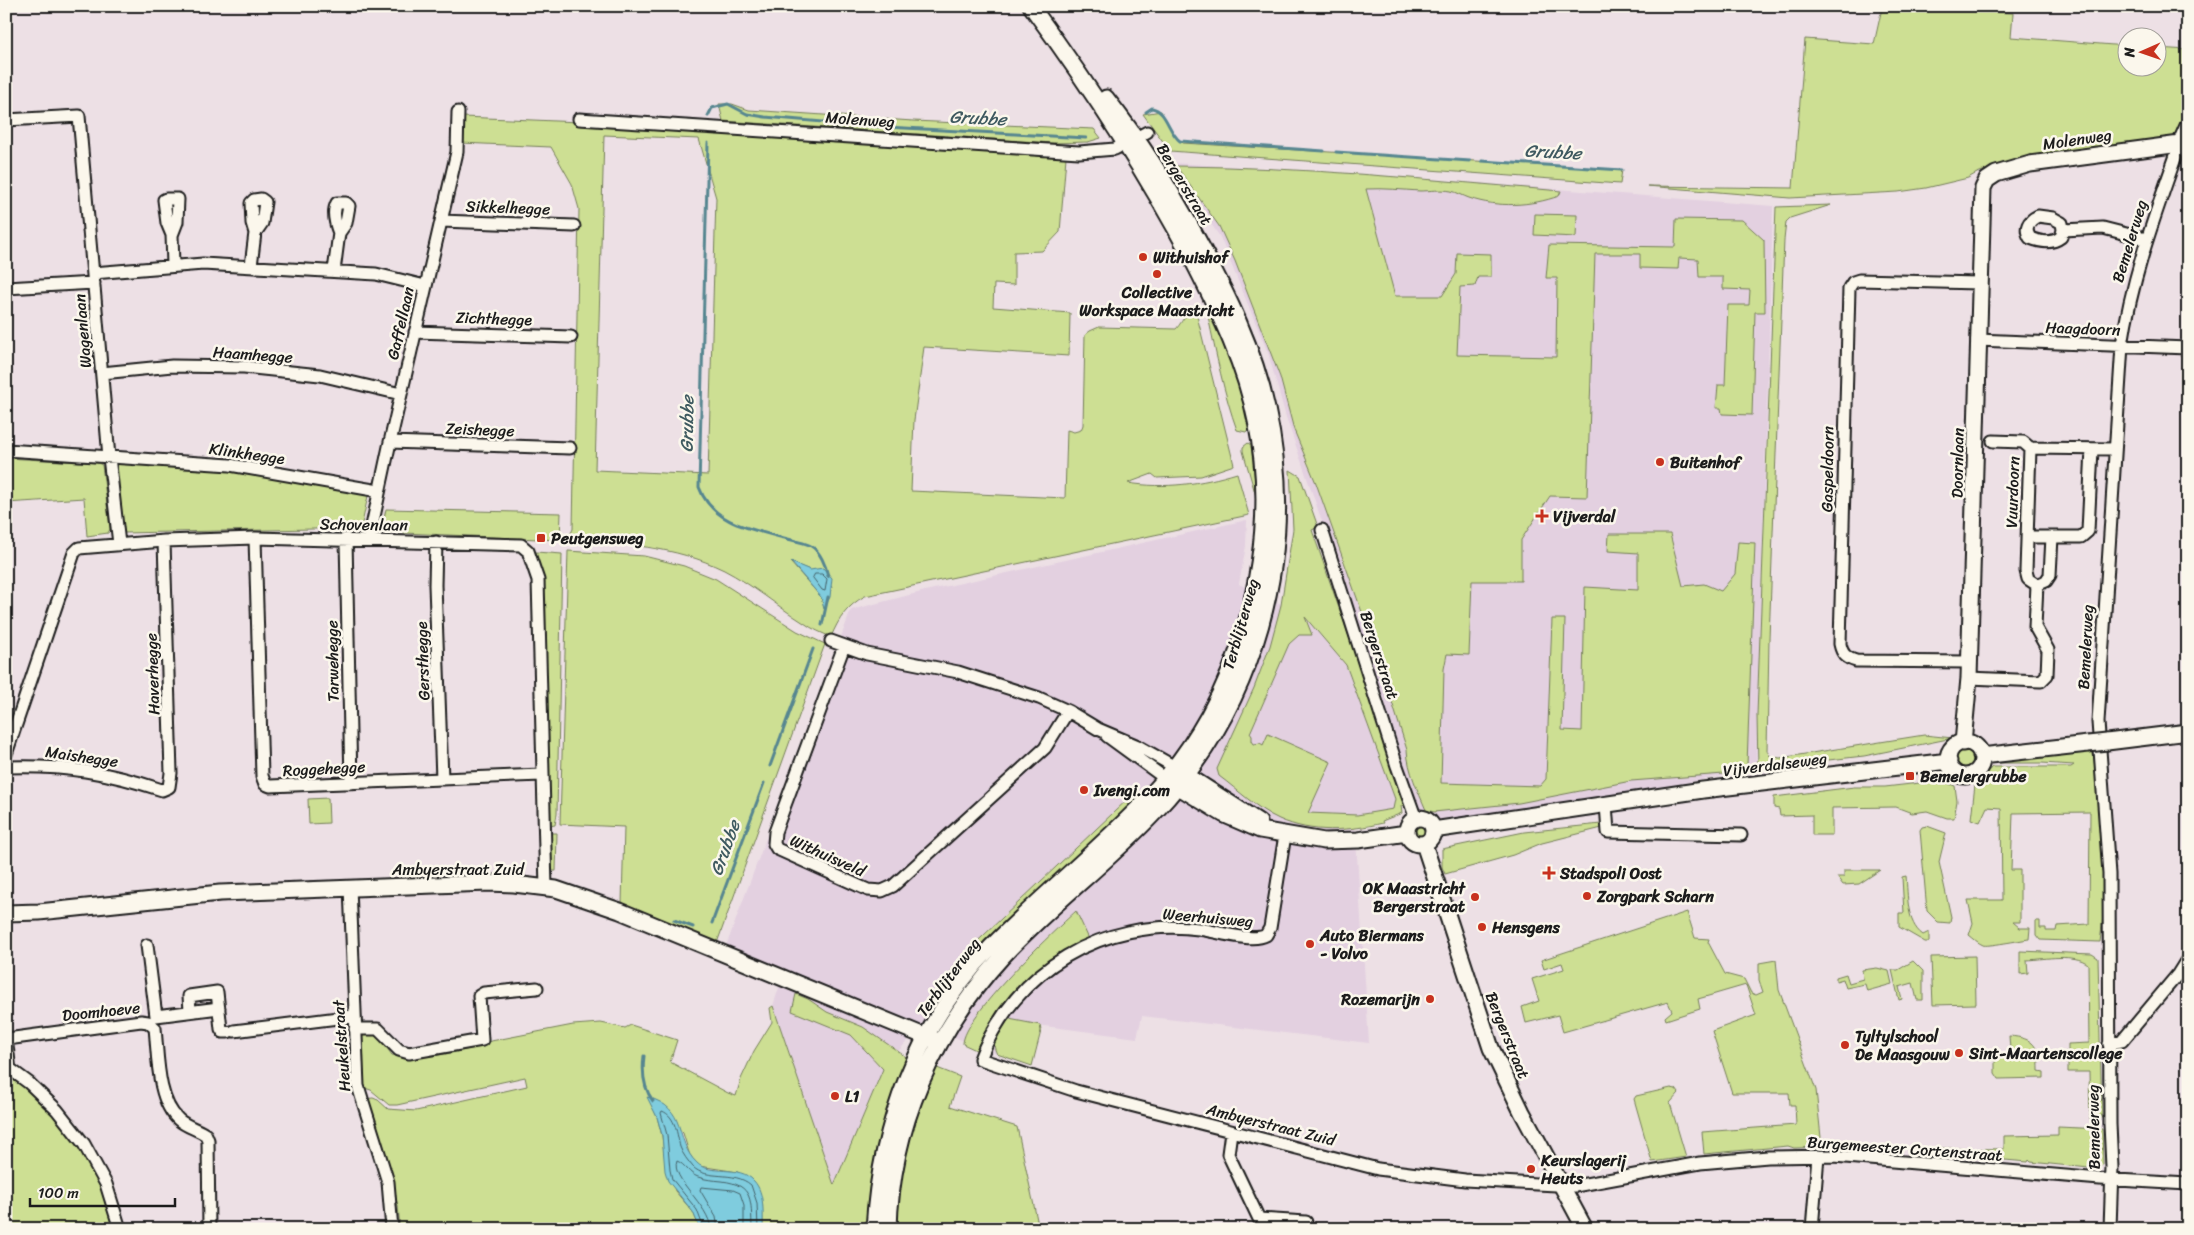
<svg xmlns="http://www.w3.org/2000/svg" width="2194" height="1235" font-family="Sriracha,sans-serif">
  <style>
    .built { fill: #e3d0e0 }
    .green { fill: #cddf93; stroke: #747e58; fill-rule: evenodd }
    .water { fill: #7fccde; stroke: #578690 }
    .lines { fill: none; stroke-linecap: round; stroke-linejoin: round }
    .shore { stroke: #44626a; stroke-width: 1 }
    .stream { stroke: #578690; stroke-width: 3 }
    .street-casing { stroke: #1c1c1c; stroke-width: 15 }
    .secondary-casing { stroke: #1c1c1c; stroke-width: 19 }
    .street { stroke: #fbf7ec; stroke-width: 11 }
    .secondary { stroke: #fbf7ec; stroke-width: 15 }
    .secondary-bridge-casing { stroke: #1c1c1c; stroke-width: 19; stroke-linecap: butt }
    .secondary-bridge { stroke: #fbf7ec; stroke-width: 15 }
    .poi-dot { fill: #c8321e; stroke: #fbf7ec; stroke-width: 2 }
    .labels { text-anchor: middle; stroke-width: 5; stroke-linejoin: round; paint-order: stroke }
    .street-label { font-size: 16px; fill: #1c1c1c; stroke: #fbf7ec }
    .poi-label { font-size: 16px; font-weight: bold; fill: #1c1c1c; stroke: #fbf7ec; text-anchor: start }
    .water-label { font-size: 18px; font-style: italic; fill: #3f5a60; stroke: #fbf7ec }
  </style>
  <rect width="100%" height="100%" fill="#ede0e5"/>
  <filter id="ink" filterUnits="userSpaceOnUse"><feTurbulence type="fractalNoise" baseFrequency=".02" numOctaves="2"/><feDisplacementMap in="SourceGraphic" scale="10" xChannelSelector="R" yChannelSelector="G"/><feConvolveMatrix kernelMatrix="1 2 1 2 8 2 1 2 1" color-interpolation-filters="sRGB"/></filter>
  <g filter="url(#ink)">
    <path class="built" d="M1173,163l191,11 409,32 -17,564 -336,61 -84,-269 -50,-145 -18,-64 -48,-116 -48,-70z
      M1247,520l-1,26 -7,38 65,31 42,50 49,134 1,15 -41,10 14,219 -227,-27 -5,22 -108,-14 -15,37 -92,-37 -39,45 -49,116 -61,-179 11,-34 -59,-23 126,-339 74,-19z"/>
    <path class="green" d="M1882,8l131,5 -2,24 115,9v22h30l1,-20 31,2v88l-22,-1 -155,24 -34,12 -9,5 -42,10 -28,4 -108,6 -143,-12 146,2 12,-149 69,5z
      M719,104h13l17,6 164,11 181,8 7,9 -13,4 -35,1 -330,-22z
      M1161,111l11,21 11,11 439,27 -2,14 -450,-33 -27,-37z
      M463,117l139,6 368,25 96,9 -6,75 -18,19 -28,1v33l-20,-1 -1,23 77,6 -1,43 -145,-9 -10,73 -3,71 154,7 2,-68 7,2 7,-2 2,-5 2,-90 5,-4 9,-4 77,2c9,-10 5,-13 20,-17l38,153 -33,11 -44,2 -5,-4 -24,9c37,6 73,1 109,-10l12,42 -384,81c-18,10 -26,22 -34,41 -9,-4 -19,-8 -27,-14 -27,-17 -51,-38 -80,-53 -49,-24 -103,-27 -157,-29l6,-12 6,-320 -7,-25 -21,-37 -90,-4zM604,135l95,4 17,59 -8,277 -113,-5zM791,563l19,7 22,17 -8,21 -3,-11z
      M1176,166c128,1 257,14 385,25l-2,5c-28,10 -61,12 -90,2 -6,-2 -12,-6 -18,-7 -10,-2 -21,0 -31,0 -18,-1 -35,-3 -54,-2l29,107h47l14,-22 1,-21 34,1v23h-13l-3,9 -15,1 -3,68 99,2 1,-79h-11l3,-33 126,2 1,-28 66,1 22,20 1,72h-10l-3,103 -30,-1 -1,-6h-5l2,-23h7l3,-80h21l1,-15 -27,-1v-12h-24l-1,-18 -19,-1 -1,11 -38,-1v-14h-45l-8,243 -37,-1 -29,44v41h-49l-3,74 -22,-1 -3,15 -3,114 99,3 6,-7 6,-160h13l-3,111 20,1 3,-144 53,3v-37l-30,-2 1,-17h61l13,52 21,-2 17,7 14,-17 3,-32 17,1 -8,222 -6,6 -17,3 -93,7 -112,22 -85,9 -8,-2c-8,-19 -18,-39 -19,-60l-29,-93 -62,-174 -22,-53 -14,-53 -45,-116 -16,-35z
      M1831,205l-41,13 -4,4 -2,18 -15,399 -2,112 3,5 10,2 144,-23 29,3 -89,18 -106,12 -1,-53 19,-508z
      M1535,214l42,1 -1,22 -42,-2z
      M1210,315h3c17,34 33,75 36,113l-3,4 -9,-2c-13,-36 -21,-76 -29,-114z
      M1248,443l3,2 6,55 -14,-49v-4z
      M6,458l92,5 4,2 8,64 -2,4 -21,3 -3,-38 -78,5z
      M114,462l82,3 169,28 3,3 -7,32 -238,5 -2,-5z
      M1290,470l10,6 18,51 -6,3 73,211 19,64 -3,1 1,7 -20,8 1,2c-34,8 -71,11 -104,-4 -22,-10 -41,-29 -60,-43l-2,-7 37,-81 16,-42 11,-41 12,-76zM1305,617l41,48 49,134 -2,10 -36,6 -49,-2 23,-51 -63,-28 -5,11 -3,-2 -6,1 -2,-3v-5l-2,-3 39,-89 10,-9h13z
      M386,509l175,4 -1,27 -179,-8z
      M568,551l76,5 40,10 32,13 81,52 28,13 -108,299 -95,-39 2,-77 -64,-3z
      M536,552l26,2 -5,260 -2,11 -6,1 -7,-243z
      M1953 759a12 12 0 1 1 24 0a12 12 0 1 1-24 0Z
      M2093,752c7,60 16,130 7,190l-60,-2 -4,-5v-14h4v7h6v3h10l1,-5 32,-2 1,-112 -77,1 -2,57h9v52h-7l7,6h10l-1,11c-8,1 -43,8 -46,6 -5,-2 -10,-7 -14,-10l4,-12 -5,-23h34l-1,-92 -14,-1 -7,15 -9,-3 4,-34 17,-18h79l3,-2 -32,-2h-45l14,-3z
      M1920,783h27l8,3 2,15 -3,17h-7l-20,-7 -15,2 -16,-6 -64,1v27h-20v-20l-32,1 -1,-7 -5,-1v-11l80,-10h31z
      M1131,796l6,5 -191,191 -6,-5 25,-34z
      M328,798l1,25 -20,1 -1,-25z
      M1411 832a8 8 0 1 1 16 0a8 8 0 1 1-16 0Z
      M1601,824l1,4 -60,15 -29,12 -68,19 -3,-7v-18l82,-17z
      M1927,826l19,7 -7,29 12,55 -1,6 -12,-1 -11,-11 -7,-81 2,-3z
      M550,833h7l-1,38h-6l-2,-36z
      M1844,870h36l-21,14 -16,1 -6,-8h7z
      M1906,876c2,19 0,47 17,59l6,-3v10h-4l-26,-15v-14h5l-2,-36z
      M1076,911l13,28c-50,23 -91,60 -113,111l-13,-6c0,-28 90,-112 113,-133z
      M1687,912l8,26 14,1 -1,3 17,32 19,5 7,14 5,2 7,-3 -4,-12v-17l17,-3 3,30 37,100 6,57 -28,1 -6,-2 -84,8 -2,-22 94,-7 -1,-20h-5l-1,-12h-57l-20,-62 44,-16 -10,-30 -48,14 2,10 -34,11 -1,-3 7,-6 -4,-9 -105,30 -5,-17 -32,8 -4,-16 17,-6 -7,-22 32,-10 -2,-6 -18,6 -3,-9z
      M2020,951l72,3 6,4 4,160 -12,1 -1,-47h-21v-28l21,-1 -1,-79c-14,-11 -43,-5 -61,-4l1,13 -8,1z
      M1975,956l1,48 -43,1 -2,-48z
      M1913,961l10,10v29h-6l-4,-17 -14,4 3,12 -3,1 -7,-30h6z
      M1877,968l12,3 3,13 -25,7 -2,-7 -19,4 -3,-9 -7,2v-4l10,-3 3,9 14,-4 -1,-9z
      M796,994l12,5 19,13 36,15 46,32 -37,170h-109l-1,-27 -24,-30 -39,-6 -9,-10 -7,-23 -35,-36 9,20 5,19 2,17 11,38 18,21 7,17h-300l-2,-23 -4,-14 -30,-93 9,-1 5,2 10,9 28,2 111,-25 -2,-9 -128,28h-8l-18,-15 -10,-3 -4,-52h20l15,20c33,5 62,-2 94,-10v-3l87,-17 28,-2 24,5 6,-3 46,15 -7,22 58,31 8,3 5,-17 13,-28 18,-29 -2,-14 3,-2 61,179 49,-116 -32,-34 -59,-24z
      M1009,1019l31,6 1,6 -9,35 -35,-12c-8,-13 5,-24 12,-35z
      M2009,1036c26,2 30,10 30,35l5,1v6l-45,1 -4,-6v-20l5,3 7,-2 3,-5z
      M6,1053l1,6c29,34 61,67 84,105 12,20 19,43 26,65h-111z
      M932,1066l28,11 -10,29 67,21 22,102h-147l10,-77z
      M1671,1088l5,1 3,4 -9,10 16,54 -34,5 -18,-63 2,-3z
      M2058,1127l44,2 1,35 -4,5 -68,-7 -2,-2 -1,2 -81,-7h-14v-7l71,1v-13l54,-1z"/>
    <path class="water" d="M791,562l19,8 13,-2 9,10 -2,19 -6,12 -3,-12z
      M647,1097c42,11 26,43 50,66 13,13 42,1 57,18 11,12 9,33 9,48h-63l-7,-17 -25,-31 -3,-10 -3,-36 -5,-18z"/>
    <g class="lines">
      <path class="shore" d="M815,574h7l5,5 -2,12 -3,-1 -9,-12z
        M704,1229l-7,-19 -25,-31 -2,-9 -3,-35 -6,-22 1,-2c14,5 15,24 18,36 3,8 8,14 13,20 14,14 41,3 58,18l6,18 1,26
        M711,1229c-2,-25 -41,-50 -34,-68 8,3 12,13 21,16 8,3 15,3 24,4 32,4 29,20 30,48
        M718,1229l-2,-12 -16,-27 1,-3 32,3 7,3 4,12v24"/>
      <path class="stream" d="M1146,112l6,-4c15,3 16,24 28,33l144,10
        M708,116l4,-8 16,-4 19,10 18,3 93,8
        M868,126l218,12
        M708,143l-9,344c14,39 58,43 93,53 6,2 14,3 19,6 9,5 15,20 17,30
        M1336,152l134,9
        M1482,161l140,9
        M822,625l6,-28
        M770,766l43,-117
        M674,920l19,7
        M712,923l52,-140
        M644,1056c-2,16 -1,32 9,45"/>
      <g class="street-casing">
        <path id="street" d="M579,119l500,33 36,-3 32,-17
          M6,120l73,-4 30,341 10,87
          M2038,216l15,2 9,5 1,7 -2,7c-9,7 -21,5 -31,1 -6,-10 -2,-17 8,-22z
          M441,221l133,5
          M2063,230l40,-2 43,11
          M172,235l-5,-12 -3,-23 2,-1h12l-1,23 -5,13 1,30
          M251,266l4,-33 7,-10 3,-21 -4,-3 -7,1 -3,3 1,20 3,10
          M334,271l5,-38 7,-10 3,-17 -3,-3h-9c-5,9 -2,20 2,30
          M93,273l110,-9 173,10 49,12
          M6,288l88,-5
          M415,332l156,5
          M1977,340l211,8
          M102,373l70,-7 72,1 76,8 81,19
          M1993,441l30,1 7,6
          M390,442l180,6
          M6,450l224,15 149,26
          M1322,530l75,236 19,53
          M2027,537h54l7,-6 4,-82
          M255,538l7,238 3,8 5,2 272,-11
          M346,539l5,244
          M369,540l21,-98 67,-290 1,-40
          M436,542l-1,43 7,194
          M2037,585l9,-4 4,-6 2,-38
          M831,641l36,13 91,18 81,26 29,13 30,18 40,17 37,21
          M844,646l-69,186 -1,12 3,5 91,41 14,1 11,-5 152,-138 23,-37
          M1969,662l-113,-1c-10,-3 -14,-7 -16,-17l9,-356 4,-6 6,-2 119,3
          M1969,678l72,3 6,-6 1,-25 -13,-23 2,-42 -9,-6 -2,-8 4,-123 85,1
          M1107,736l59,43
          M6,754l68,-201 5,-5 85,-7 91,-3 266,7 7,6 10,29 8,308
          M6,767c58,-2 102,5 156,23l7,-3 2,-14 -7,-232
          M1606,804l2,28 133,3
          M1285,835l-15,93 -4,7c-14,8 -51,-4 -67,-6 -95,-12 -185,41 -219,130l96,32 302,78 87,11 110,6 125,-23 68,-6 66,-1 266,23 88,5
          M350,887l8,199 30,96 4,47
          M147,945l9,71
          M190,1011l-1,-15 28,-4 4,37 2,3h5
          M156,1016l63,-8
          M355,1029h23l21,21 10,3 73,-13 -3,-44 5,-3 53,-5
          M234,1031l120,-15
          M6,1036l4,35
          M7,1039l134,-18 7,1 7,6c3,28 2,73 24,92 8,7 19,9 27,15l2,5 1,89
          M2109,1044l13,-3 56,-67 10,-16
          M6,1066l23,17 28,27 27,34 22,40 14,45
          M1231,1132l-3,22 31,65 47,3
          M1812,1229l6,-73
          M2110,1229l2,-62 -2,-43 -1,-250 -11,-152 24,-377c10,-70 35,-135 58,-201h6"/>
      </g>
      <g class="secondary-casing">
        <path id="secondary" d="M2107,742l81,-10
          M1948 759a17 17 0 1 1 34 0a17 17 0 1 1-34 0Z
          M1963,743l6,-65 14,-490 4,-8 9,-6 34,-10 150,-20 8,-18
          M1981,756l107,-12
          M1180,771l79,51
          M1169,781l54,33 37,16 64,11 34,-1 49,-7
          M1407 831a13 13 0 1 1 26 0a13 13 0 1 1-26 0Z
          M1433,830l270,-40 246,-29
          M1424,844l67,204 31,64 63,117
          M6,913l33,-1 181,-19 268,-10 26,1 42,5 64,22 314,129
          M874,1229c6,-104 44,-207 117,-282 51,-52 109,-98 159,-151 45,-48 79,-109 96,-172 18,-65 24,-136 10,-203 -11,-56 -36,-107 -62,-158 -47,-90 -103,-175 -163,-257
          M889,1229c2,-101 45,-198 113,-272 47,-51 104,-93 152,-144 102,-107 145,-260 113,-404 -13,-61 -40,-115 -69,-169 -27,-50 -57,-98 -92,-142"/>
      </g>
      <use href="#street" class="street"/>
      <use href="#secondary" class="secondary"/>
      <g class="secondary-bridge-casing">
        <path id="secondary-bridge" d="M2088,744l19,-2"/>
      </g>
      <use href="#secondary-bridge" class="secondary-bridge"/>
    </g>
  </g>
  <g class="poi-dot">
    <circle cx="1143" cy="257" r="5"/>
    <circle cx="1157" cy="274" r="5"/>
    <circle cx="1660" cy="462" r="5"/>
    <path d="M1539.5 508.5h5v5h5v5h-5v5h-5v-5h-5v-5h5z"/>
    <rect x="536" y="533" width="10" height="10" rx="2.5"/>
    <rect x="1905" y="771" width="10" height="10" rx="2.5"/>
    <circle cx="1084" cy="790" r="5"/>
    <path d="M1546.5 865.5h5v5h5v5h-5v5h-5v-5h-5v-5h5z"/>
    <circle cx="1587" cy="896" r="5"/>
    <circle cx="1475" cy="897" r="5"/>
    <circle cx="1482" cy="927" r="5"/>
    <circle cx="1310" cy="944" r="5"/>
    <circle cx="1430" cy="999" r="5"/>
    <circle cx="1845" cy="1045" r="5"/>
    <circle cx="1959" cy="1053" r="5"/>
    <circle cx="835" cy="1096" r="5"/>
    <circle cx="1531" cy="1169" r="5"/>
  </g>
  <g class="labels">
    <g class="street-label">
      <text transform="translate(860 119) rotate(4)" y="6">Molenweg</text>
      <text transform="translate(2077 139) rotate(-8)" y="6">Molenweg</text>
      <text transform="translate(1185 184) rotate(59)" y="6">Bergerstraat</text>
      <text transform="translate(508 207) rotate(2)" y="6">Sikkelhegge</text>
      <text transform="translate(2129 241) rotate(-73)" y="6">Bemelerweg</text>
      <text transform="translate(494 318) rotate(2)" y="6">Zichthegge</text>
      <text transform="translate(400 323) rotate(-77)" y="6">Gaffellaan</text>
      <text transform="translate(2083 328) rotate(2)" y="6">Haagdoorn</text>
      <text transform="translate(82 331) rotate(-95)" y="6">Wagenlaan</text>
      <text transform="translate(253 354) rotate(4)" y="6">Haamhegge</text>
      <text transform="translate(480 429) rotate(2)" y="6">Zeishegge</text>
      <text transform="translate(247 453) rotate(8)" y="6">Klinkhegge</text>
      <text transform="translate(1957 463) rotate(-89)" y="6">Doornlaan</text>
      <text transform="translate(1827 469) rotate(-89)" y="6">Gaspeldoorn</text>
      <text transform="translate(2012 492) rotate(-88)" y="6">Vuurdoorn</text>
      <text transform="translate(364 524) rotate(1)" y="6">Schovenlaan</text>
      <text transform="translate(1240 624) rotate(-74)" y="6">Terblijterweg</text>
      <text transform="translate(2085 647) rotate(-87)" y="6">Bemelerweg</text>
      <text transform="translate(1380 655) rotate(72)" y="6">Bergerstraat</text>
      <text transform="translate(332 661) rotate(-91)" y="6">Tarwehegge</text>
      <text transform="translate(422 661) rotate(-92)" y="6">Gersthegge</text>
      <text transform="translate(152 674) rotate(-92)" y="6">Haverhegge</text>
      <text transform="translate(82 756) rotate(8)" y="6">Maishegge</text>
      <text transform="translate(1775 764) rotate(-7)" y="6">Vijverdalseweg</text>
      <text transform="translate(324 768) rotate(-3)" y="6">Roggehegge</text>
      <text transform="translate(828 855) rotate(24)" y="6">Withuisveld</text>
      <text x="458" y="875">Ambyerstraat Zuid</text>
      <text transform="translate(1208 917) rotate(5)" y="6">Weerhuisweg</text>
      <text transform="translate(948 977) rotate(-53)" y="6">Terblijterweg</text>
      <text transform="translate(101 1011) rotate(-6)" y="6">Doomhoeve</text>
      <text transform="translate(1508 1035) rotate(68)" y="6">Bergerstraat</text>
      <text transform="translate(341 1046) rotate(-94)" y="6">Heukelstraat</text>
      <text transform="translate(1271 1124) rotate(14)" y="6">Ambyerstraat Zuid</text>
      <text transform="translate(2093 1127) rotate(-91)" y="6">Bemelerweg</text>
      <text transform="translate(1905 1148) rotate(4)" y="6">Burgemeester Cortenstraat</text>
    </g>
    <g class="poi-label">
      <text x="1153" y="263">Withuishof</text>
      <text x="1157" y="298" text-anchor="middle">Collective<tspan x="1157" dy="18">Workspace Maastricht</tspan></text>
      <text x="1670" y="468">Buitenhof</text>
      <text x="1553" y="522">Vijverdal</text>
      <text x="551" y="544">Peutgensweg</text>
      <text x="1920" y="782">Bemelergrubbe</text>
      <text x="1094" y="796">Ivengi.com</text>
      <text x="1560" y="879">Stadspoli Oost</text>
      <text x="1465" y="894" text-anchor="end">OK Maastricht<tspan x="1465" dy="18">Bergerstraat</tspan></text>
      <text x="1597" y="902">Zorgpark Scharn</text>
      <text x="1492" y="933">Hensgens</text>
      <text x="1320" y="941">Auto Biermans<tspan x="1320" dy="18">- Volvo</tspan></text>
      <text x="1420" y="1005" text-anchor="end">Rozemarijn</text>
      <text x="1855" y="1042">Tyltylschool<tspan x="1855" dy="18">De Maasgouw</tspan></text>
      <text x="1969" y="1059">Sint-Maartenscollege</text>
      <text x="845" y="1102">L1</text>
      <text x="1541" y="1166">Keurslagerij<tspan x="1541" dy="18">Heuts</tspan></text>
    </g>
    <g class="water-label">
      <text transform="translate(978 118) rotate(3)" y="6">Grubbe</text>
      <text transform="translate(1553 152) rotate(3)" y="6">Grubbe</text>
      <text transform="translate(687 424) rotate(-89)" y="6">Grubbe</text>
      <text transform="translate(725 848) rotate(-70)" y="6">Grubbe</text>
    </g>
  </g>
  <rect width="2194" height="1235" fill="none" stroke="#fbf7ec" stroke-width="25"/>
  <rect x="12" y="12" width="2169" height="1210" fill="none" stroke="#1c1c1c" stroke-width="2" filter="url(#ink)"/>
  <g transform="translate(2142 52) rotate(268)"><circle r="24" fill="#fbf7ec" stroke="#a29f99"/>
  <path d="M0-4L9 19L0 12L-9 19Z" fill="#c8321e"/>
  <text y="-8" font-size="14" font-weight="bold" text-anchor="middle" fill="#1c1c1c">N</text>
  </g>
  <path d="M30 1198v8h145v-8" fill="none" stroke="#1c1c1c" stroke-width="2.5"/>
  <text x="38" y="1198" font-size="15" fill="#1c1c1c" stroke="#fbf7ec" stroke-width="4" paint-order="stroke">100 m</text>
</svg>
